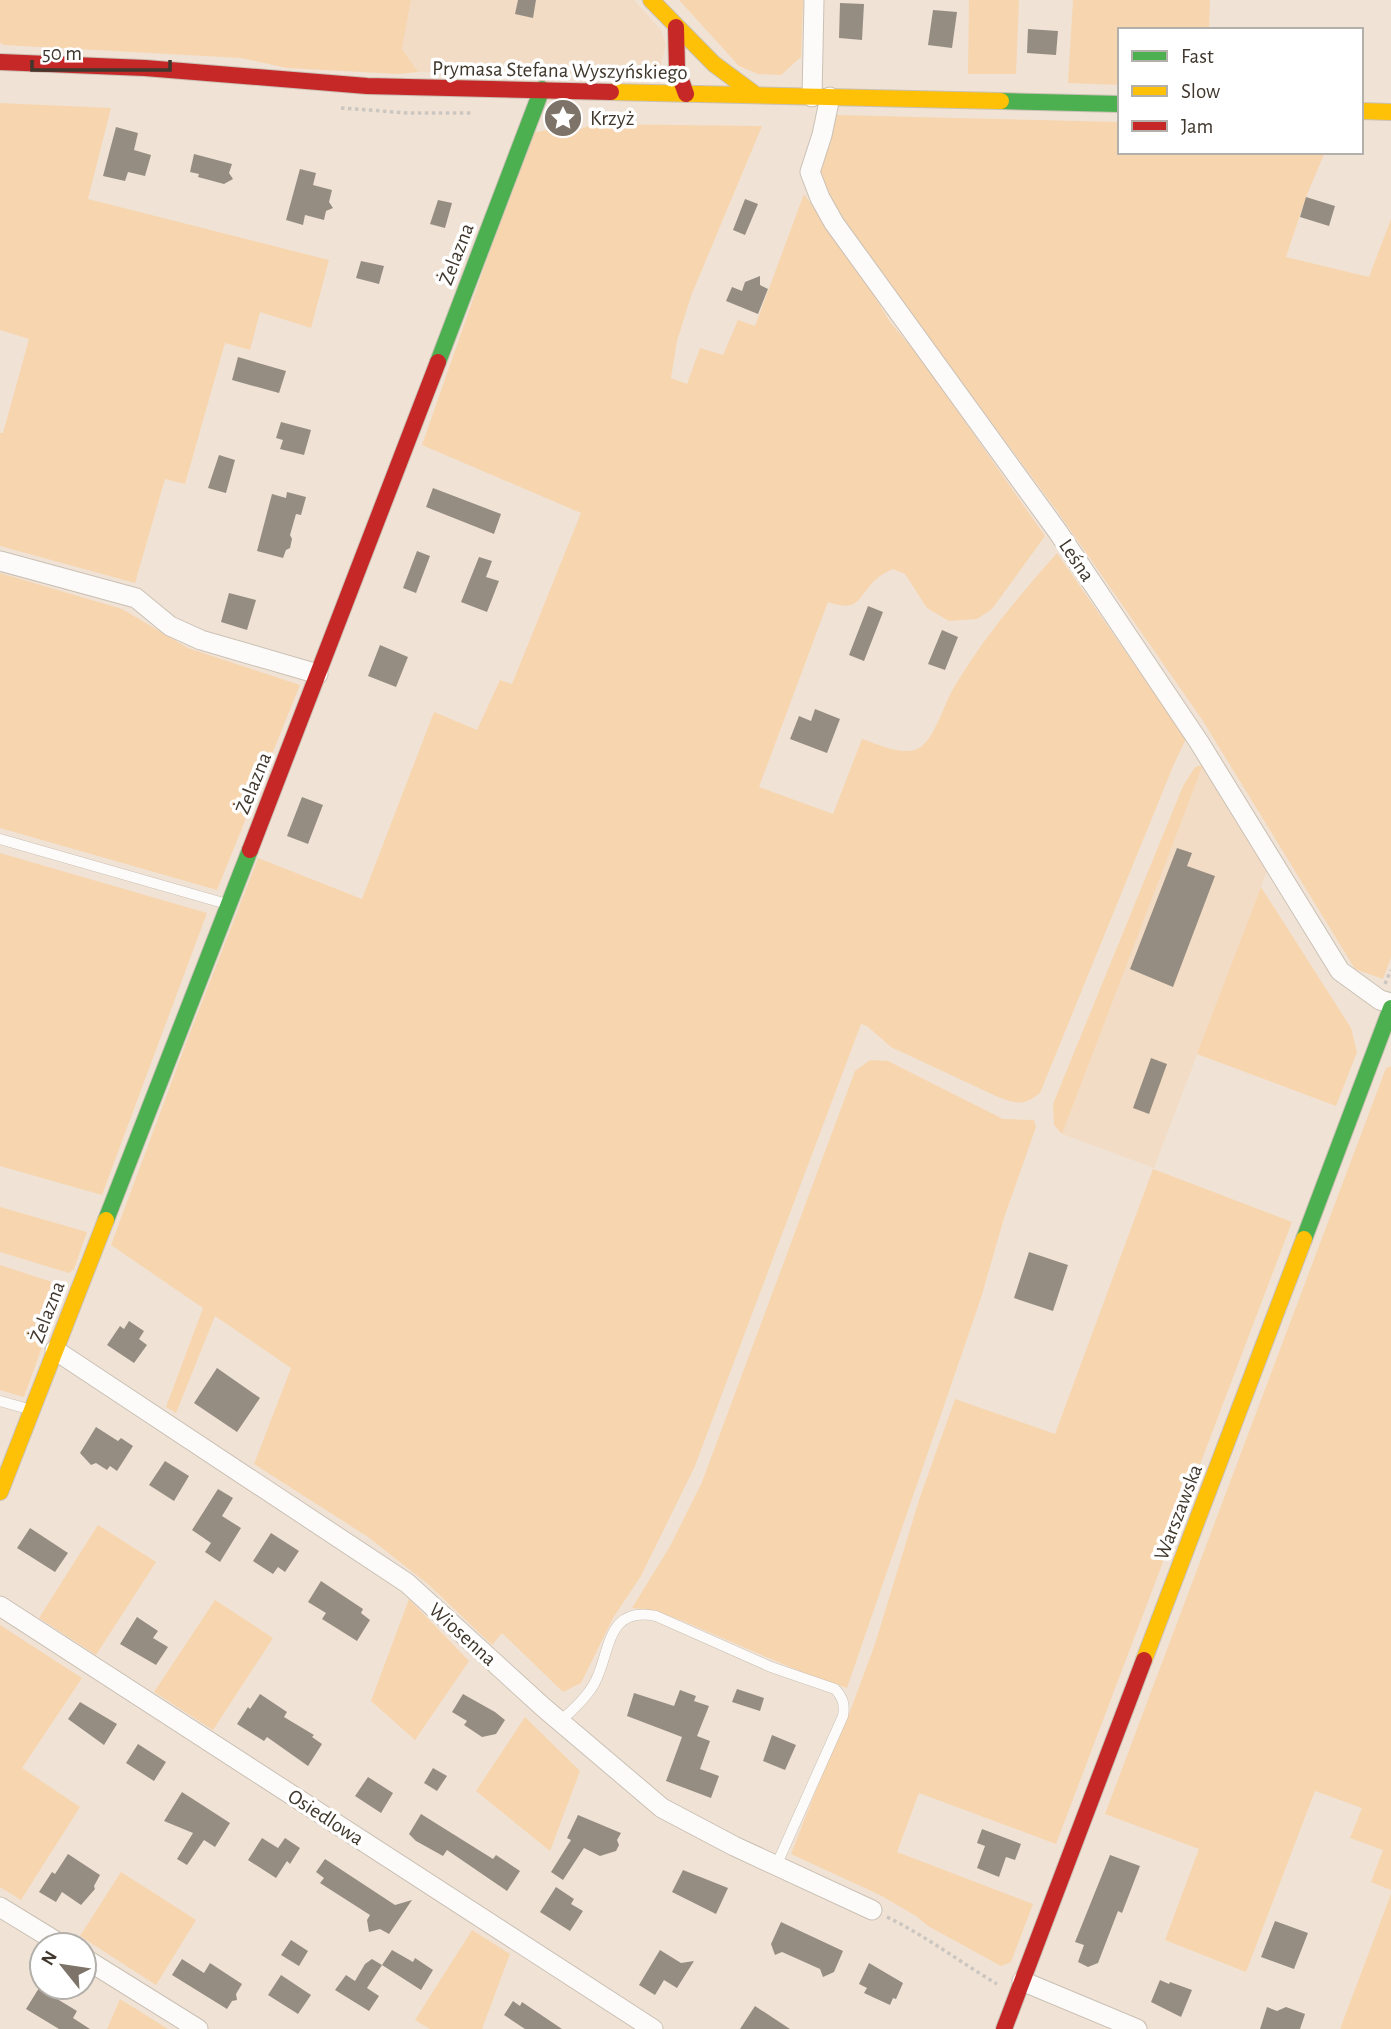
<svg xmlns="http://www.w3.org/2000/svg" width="1391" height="2029" font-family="'Alegreya Sans',sans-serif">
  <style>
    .built { fill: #f2dcc5 }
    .green { fill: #f7d5af }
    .building { fill: #968d82 }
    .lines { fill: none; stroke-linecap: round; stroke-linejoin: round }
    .lane-casing { stroke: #cac0b5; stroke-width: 11 }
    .street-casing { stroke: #cac0b5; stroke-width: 21 }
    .fast-casing { stroke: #cac0b5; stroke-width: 18 }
    .slow-casing { stroke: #cac0b5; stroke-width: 18 }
    .jam-casing { stroke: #cac0b5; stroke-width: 18 }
    .path { stroke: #ccc6c1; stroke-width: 3.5; stroke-dasharray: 3.5 3.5; stroke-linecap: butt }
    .lane { stroke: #fdfbf9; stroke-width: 10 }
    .street { stroke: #fdfbf9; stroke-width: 19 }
    .fast { stroke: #4caf50; stroke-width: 16 }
    .slow { stroke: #ffc107; stroke-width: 16 }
    .jam { stroke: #c62828; stroke-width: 16 }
    .labels { text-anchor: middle; stroke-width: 7; stroke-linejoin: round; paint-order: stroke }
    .street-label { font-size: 21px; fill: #40372d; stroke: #fff }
    .poi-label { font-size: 21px; fill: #40372d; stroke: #fff; text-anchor: start }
  </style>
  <rect width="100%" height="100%" fill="#f0e3d5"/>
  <path class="built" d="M411,0h223l27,30 5,15 -6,22 -11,10 -231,-5 -16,-23z
    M1203,765l64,106 -113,297 -92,-34z"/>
  <path class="green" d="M0,0h411l-9,49 16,23 -20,2 -111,-6 -46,-10 -237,-13 -4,-2z
    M679,0h124l-2,57 -20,18 -23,-1 -19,-8z
    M969,0h50l-3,74h-48z
    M1073,0h137l-1,30h-89v55l-52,-2z
    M0,103l111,5 -23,91 241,61 -18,68 -51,-16 -10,38 -25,-7 -40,141 -20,-5 -30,104 -135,-37v-113h3l26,-94 -29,-9z
    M836,115l284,7v30h205l-19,45 -20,60 83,20 22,-58v739l-8,21 -28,-10 -152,-248 -146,-210 -179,-242c-21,-33 -46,-63 -63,-99z
    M594,124l168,2 -71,170 -14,45 -6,37 16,6 13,-36 23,7 15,-35 17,6 49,-132 49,67 37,61 31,37 124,177 -53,73 -15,10 -28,2 -22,-13 -22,-34 -12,-5c-7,3 -14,7 -19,12 -18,20 -16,31 -46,21l-69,185 74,27 29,-75c16,5 41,18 57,9 15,-8 25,-44 34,-59 30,-51 65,-92 104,-136l129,186 -12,25 -134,329c-16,13 -23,11 -42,4l-107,-50 -24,-21 -6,-2 -166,442 -54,110 -28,42 -32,65 -18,9 -61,-59 -10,12 -64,-61 -60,-47 -114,-73 37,-96 -76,-52 -39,97 -10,-6 37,-99 -92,-63 75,-202 72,-185 104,41 72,-187 43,18 23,-50 12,4 69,-171 -159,-68 109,-312 21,-4 18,4z
    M0,573l122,36 66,39 112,37 -83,205 -217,-62z
    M1203,765l-141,369 -8,-9 -1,-21 130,-318 12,-19z
    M0,853l207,60 -105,282 -102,-29z
    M1261,887l90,141 6,24 -21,54 -139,-52z
    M870,1060l18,1 115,58 31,1 2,7 -32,91 -23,80 -134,390c-44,-14 -85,-33 -127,-51 -29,-12 -57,-27 -88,-29l37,-60 33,-66 153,-411z
    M1391,1066v824l-20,-8 12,-32 -33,-12 12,-30 -47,-17 -69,181 -81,-32 34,-91 -94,-35 281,-746z
    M1153,1169l139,53 -236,622 -137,-51 -22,59 136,52 -22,58 -10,4 -73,-40 -12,-10 -36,-21 -89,-41 36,-92 22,-48 26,-70 45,-147 35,-98 100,35z
    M0,1207l87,25 -13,37 -5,4 -69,-21z
    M0,1265l58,19 5,5 -39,108 -24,-7z
    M98,1525l58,37 -60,93 -57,-37z
    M409,1599l60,62 -54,79 -44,-39z
    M215,1600l58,38 -60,92 -59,-38z
    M0,1625l82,53 -60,90 58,39 -59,93 -21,-13z
    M525,1717l55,54 -30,80 -74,-60z
    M121,1872l75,48 -40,65 -76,-49z
    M1391,1894v135h-51z
    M472,1930l38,24 -28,75h-52l-15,-9z
    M120,1999l48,30h-61z"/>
  <path class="building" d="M518,0h18l-3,18 -18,-4z
    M840,3l24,1 -2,36 -23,-2z
    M933,10l24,2 -5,36 -24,-3z
    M1028,29l30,2 -2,24 -29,-2z
    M116,127l22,6 -4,17 17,5 -6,21 -17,-4 -3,9 -22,-5z
    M194,154l38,10 -3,9 4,6 -9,5 -26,-7 1,-3 -9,-2z
    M300,169l16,4 -3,12 19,5 -3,12 4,6 -7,3 -2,9 -19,-5 -2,10 -17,-5z
    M1306,197l29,9 -6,20 -29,-9z
    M745,199l13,5 -13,31 -12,-5z
    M438,200l14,3 -7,25 -15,-4z
    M361,261l23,5 -5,18 -23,-6z
    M760,276v9l8,4 -10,25 -32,-13 6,-14 10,4 3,-9z
    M238,357l48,14 -7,22 -47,-13z
    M281,422l30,8 -7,25 -24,-6 3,-9 -7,-2z
    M219,455l16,5 -9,33 -18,-5z
    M433,488l68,26 -7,20 -68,-27z
    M287,492l19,5 -5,18 -5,-1 -6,21 2,4 -2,9 -4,2 -3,8 -26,-7 15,-57 14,4z
    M417,551l13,5 -14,37 -13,-5z
    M479,557l13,4 -6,16 13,4 -12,31 -26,-10z
    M229,593l27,7 -9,30 -26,-8z
    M868,606l15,6 -19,49 -15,-6z
    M942,630l16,7 -13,33 -17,-6z
    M380,645l28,12 -12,30 -28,-11z
    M815,709l25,10 -13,34 -37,-14 9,-23 12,5z
    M302,797l21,8 -15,39 -21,-8z
    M1177,848l15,5 -5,13 28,10 -42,111 -43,-18z
    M1151,1058l16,6 -18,50 -16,-6z
    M1029,1252l39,13 -15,46 -39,-13z
    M129,1321l15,10 -5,8 8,6 -13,18 -27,-18 13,-19 4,3z
    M217,1368l43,30 -23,34 -43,-29z
    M96,1427l22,14 3,-3 12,8 -16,25 -7,-5 -3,4 -11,-7 -5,2 -11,-12z
    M165,1461l24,15 -15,25 -25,-16z
    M218,1489l15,9 -11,18 19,12 -21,34 -15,-10 6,-9 -19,-13z
    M30,1528l38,25 -13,19 -38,-24z
    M271,1533l28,18 -14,21 -7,-5 -5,7 -20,-13z
    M321,1581l42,28 -2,4 9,7 -13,21 -35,-22 4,-6 -18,-11z
    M137,1617l21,14 -5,7 15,9 -12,18 -36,-21z
    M737,1689l27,9 -4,13 -28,-9z
    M680,1690l16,6 -2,5 15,5 -12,30 13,5 -10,28 19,7 -8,22 -45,-17 16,-44 -55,-21 7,-23 40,13z
    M260,1694l27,18 -3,5 30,18 -2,2 10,7 -14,22 -41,-29 -3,4 -27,-17 11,-17 2,2z
    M463,1694l32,18 10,8 -9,14 -14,3 -18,-12 3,-4 -15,-9z
    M80,1702l37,22 -13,21 -36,-26z
    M772,1735l24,10 -11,25 -22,-9z
    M138,1744l28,18 -12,19 -28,-18z
    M433,1768l14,8 -10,15 -13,-8z
    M368,1777l25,16 -12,20 -26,-17z
    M182,1792l48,31 -15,24 -11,-7 -17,25 -10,-6 16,-26 -29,-12z
    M421,1814l72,45 3,-4 24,16 -13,20 -60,-41 -4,6 -27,-15 -7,-7z
    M578,1815l43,18 -4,7 2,5 -3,6 -16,5 -16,-8 -21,32 -12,-8 20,-32 -4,-2z
    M982,1829l39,15 -6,16 -9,-3 -7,20 -22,-9 8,-22 -8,-3z
    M262,1838l16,10 7,-10 15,10 -10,16 -3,-3 -11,17 -28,-18z
    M68,1854l32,21 -6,11 1,3 -14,16 -19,-13 -6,10 -17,-10 13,-20 3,2z
    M1110,1855l30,11 -18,47 -4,-2 -20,52 -10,4 -10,-5 6,-17 -9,-3z
    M325,1859l70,46 17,-5 -23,34 -9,-5 -11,3 -2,-12 3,-5 -50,-32 4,-5 -8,-6z
    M683,1870l45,18 -12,26 -44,-22z
    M556,1887l18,12 -3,5 12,7 -13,20 -30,-19z
    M1275,1921l33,12 -14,36 -33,-12z
    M781,1922l62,29 -9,21 -11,5 -3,-8 -38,-17 -7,3 -4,-11z
    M291,1940l17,11 -9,15 -18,-11z
    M392,1950l21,12 2,-4 18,12 -12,20 -39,-25z
    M660,1950l21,13 13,-2 -17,27 -13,-8 -9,15 -16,-10z
    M182,1959l22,14 6,-10 32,21 -6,10 1,6 -5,1 -5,8 -55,-34z
    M372,1959l10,6 -15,23 12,8 -10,15 -34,-21 11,-15 9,6 10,-17z
    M869,1963l34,20 -7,16 -3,-1 -3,7 -26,-12 3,-5 -8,-4z
    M281,1975l30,20 -13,19 -30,-19z
    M1160,1980l9,4 1,-2 22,8 -11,27 -30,-15z
    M39,1988l38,23 -4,7 17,11h-31l-33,-20z
    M513,2001l7,5 2,-4 40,27h-37l-21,-14z
    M755,2006l35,23h-50z
    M1267,2007l10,4 9,-4 19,7 -5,15h-40z"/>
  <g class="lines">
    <g class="lane-casing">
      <path id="lane" d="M0,839l227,65
        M0,1401l32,9
        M560,1721c12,-10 26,-23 34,-37 17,-30 11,-79 62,-68l115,51 64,22c8,9 10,15 8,27l-67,150"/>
    </g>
    <g class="street-casing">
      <path id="street" d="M812,97l2,-97
        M830,97l-8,38 -12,37 10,26 14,25 224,309 141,210 141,229 40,29 11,3
        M0,561l136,37 34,28 31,14 117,34
        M55,1350l352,233 136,124 119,101 72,38 138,64
        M0,1606l653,423
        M0,1907l62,38
        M84,1958l114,71
        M1022,1981l115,48"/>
    </g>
    <g class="fast-casing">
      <path id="fast" d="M1001,101l119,3
        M438,362l104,-273
        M106,1220l144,-370
        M1304,1239l87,-231"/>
    </g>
    <g class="slow-casing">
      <path id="slow" d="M651,0l63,64 42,31
        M611,92l390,9
        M1361,111l30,1
        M0,1492l106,-272
        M1144,1660l160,-421"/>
    </g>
    <g class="jam-casing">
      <path id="jam" d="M676,27l1,42 9,25
        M0,62l145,6 222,18 244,6
        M250,850l188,-488
        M1004,2029l140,-369"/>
    </g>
    <path class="path" d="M341,108l67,5h65
      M551,124h18l13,-10
      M1385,984l6,-14
      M887,1917c39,19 73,45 110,67"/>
    <use href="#lane" class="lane"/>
    <use href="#street" class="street"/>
    <use href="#fast" class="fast"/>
    <use href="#slow" class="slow"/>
    <use href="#jam" class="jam"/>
  </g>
  <defs>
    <g id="sight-disc" transform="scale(2.0125)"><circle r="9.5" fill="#7e7368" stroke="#fff"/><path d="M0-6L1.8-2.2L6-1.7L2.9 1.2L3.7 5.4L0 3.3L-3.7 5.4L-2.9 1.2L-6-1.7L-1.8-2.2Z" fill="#fff"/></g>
  </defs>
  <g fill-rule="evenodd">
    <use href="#sight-disc" x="563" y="118"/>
  </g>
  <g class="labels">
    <g class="street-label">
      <text transform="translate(560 70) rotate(1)" y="7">Prymasa Stefana Wyszyńskiego</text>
      <text transform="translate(456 254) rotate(-69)" y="7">Żelazna</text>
      <text transform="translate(1077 560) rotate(56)" y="7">Leśna</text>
      <text transform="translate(253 783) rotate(-68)" y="7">Żelazna</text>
      <text transform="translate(47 1312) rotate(-69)" y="7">Żelazna</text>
      <text transform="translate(1178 1512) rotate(-69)" y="7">Warszawska</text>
      <text transform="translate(463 1634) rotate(42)" y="7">Wiosenna</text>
      <text transform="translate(326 1817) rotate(33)" y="7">Osiedlowa</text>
    </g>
    <g class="poi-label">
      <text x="590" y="125">Krzyż</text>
    </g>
  </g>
  <rect x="1118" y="28" width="245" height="126" fill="#ffffff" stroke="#b3afab" stroke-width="2"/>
  <rect x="1132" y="51" width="35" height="10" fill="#4caf50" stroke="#b3afab" stroke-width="2"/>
  <text x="1181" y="63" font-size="21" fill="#40372d">Fast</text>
  <rect x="1132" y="86" width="35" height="10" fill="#ffc107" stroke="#b3afab" stroke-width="2"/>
  <text x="1181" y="98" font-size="21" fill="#40372d">Slow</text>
  <rect x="1132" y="121" width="35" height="10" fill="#c62828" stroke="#b3afab" stroke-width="2"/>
  <text x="1181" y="133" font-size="21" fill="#40372d">Jam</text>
  <g transform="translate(63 1966) rotate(300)"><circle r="33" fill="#ffffff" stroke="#b3afab" stroke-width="2"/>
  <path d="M0-5L12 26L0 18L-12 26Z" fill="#7e7368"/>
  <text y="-10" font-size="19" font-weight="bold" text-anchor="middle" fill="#40372d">N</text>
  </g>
  <path d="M32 60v10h138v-10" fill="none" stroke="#40372d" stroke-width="3.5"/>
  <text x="42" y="60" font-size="21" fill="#40372d" stroke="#ffffff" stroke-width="5" paint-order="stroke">50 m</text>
</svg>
